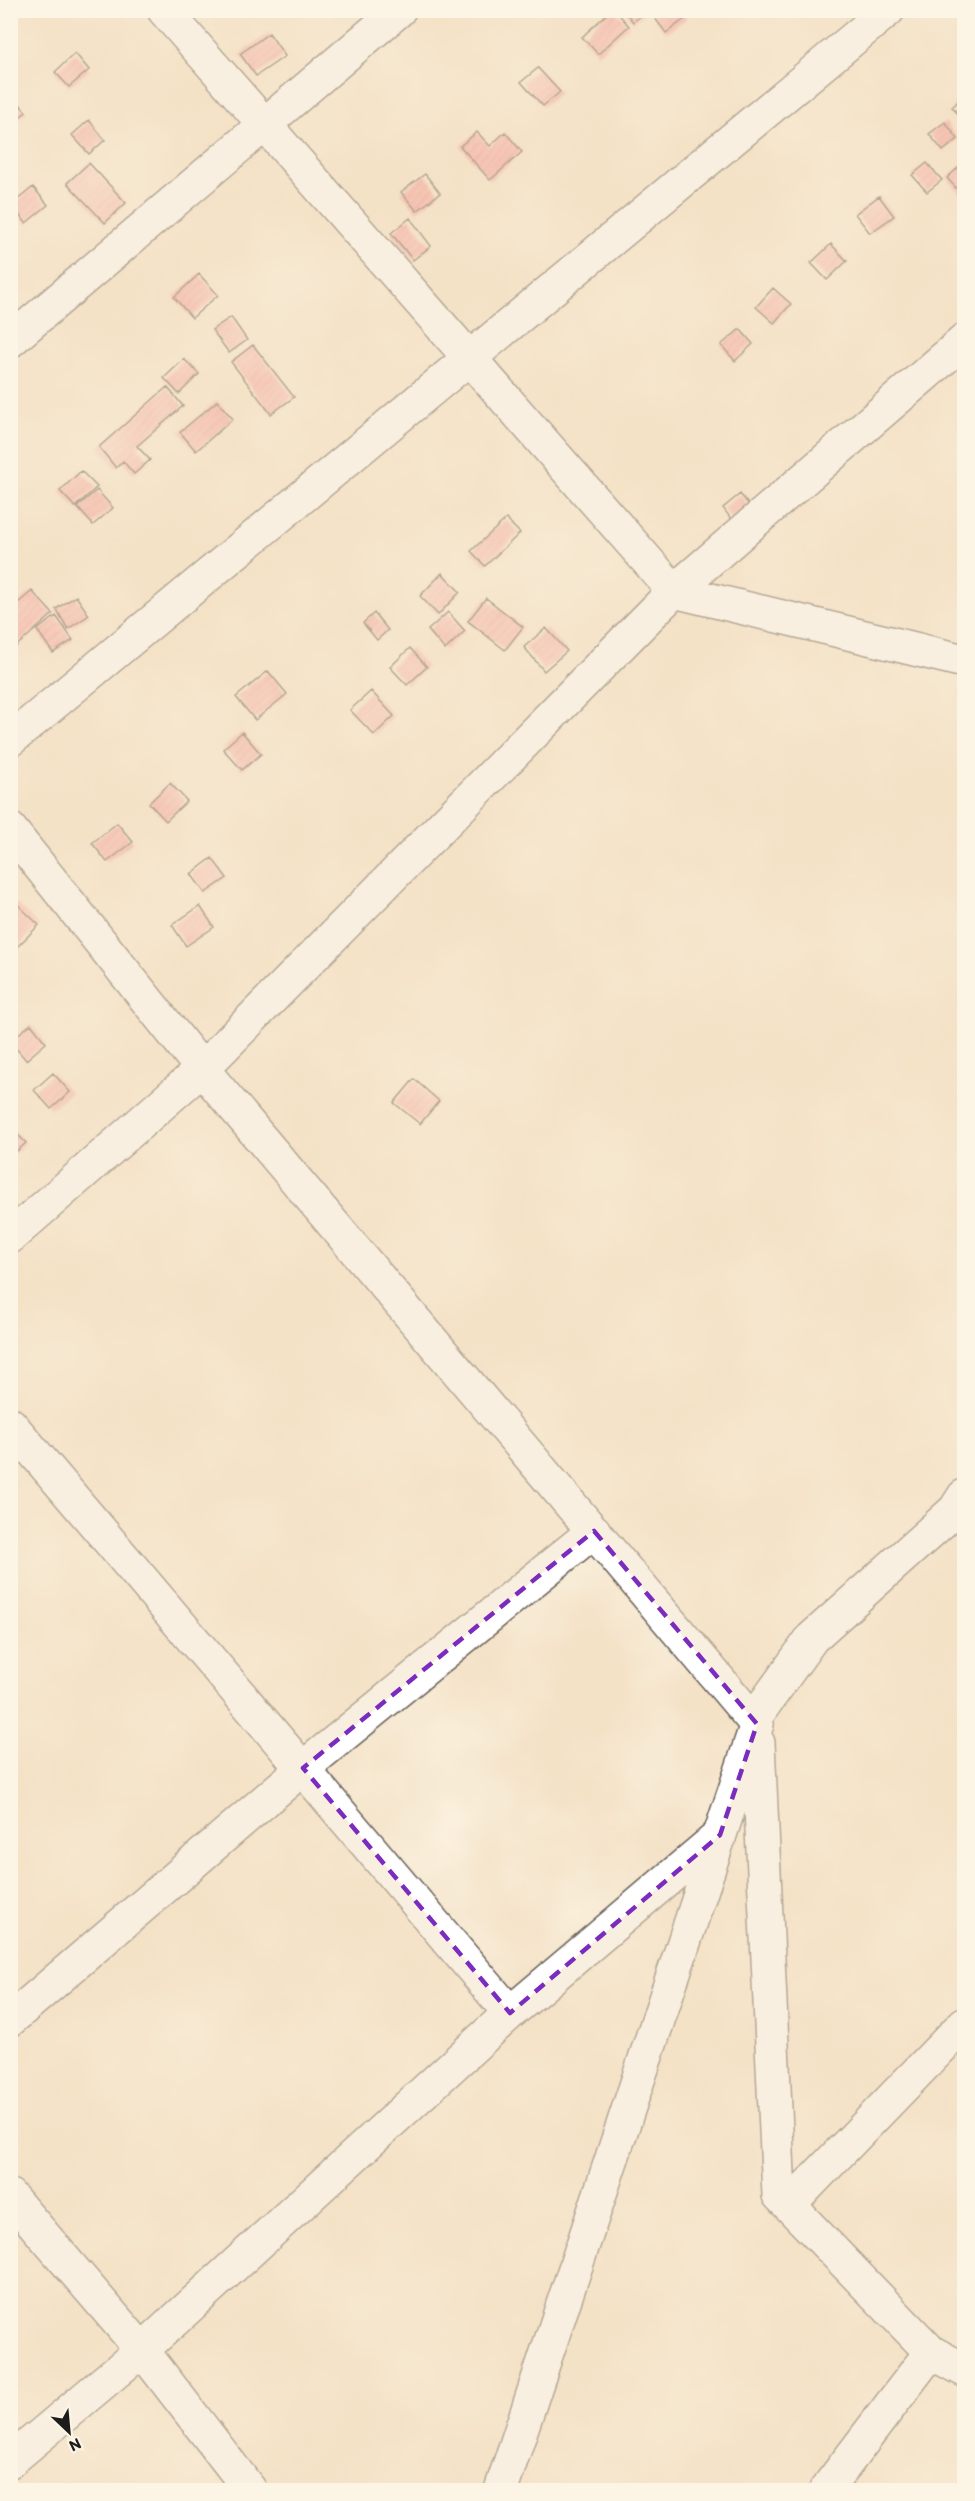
<svg xmlns="http://www.w3.org/2000/svg" width="975" height="2501" font-family="Itim,sans-serif">
  <style>
    .building { fill: url(#building-hatch) }
    .lines { fill: none; stroke-linecap: round; stroke-linejoin: round }
    .street-casing { stroke: #686158; stroke-width: 36 }
    .street { stroke: #fff; stroke-width: 33 }
    .marked { fill: none; stroke: #7b2cbf; stroke-width: 4.5; stroke-dasharray: 12 8; stroke-linejoin: round }
  </style>
  <defs>
    <pattern id="building-hatch" width="6" height="6" patternUnits="userSpaceOnUse" patternTransform="scale(1.5)"><rect width="6" height="6" fill="#fba09d"/><path d="M-1 1l2-2M0 6l6-6M5 7l2-2" fill="none" stroke="#d78987"/></pattern>
  </defs>
  <rect width="100%" height="100%" fill="#fcf5e5"/>
  <filter id="ink" filterUnits="userSpaceOnUse"><feTurbulence type="fractalNoise" baseFrequency=".0167" numOctaves="2"/><feDisplacementMap in="SourceGraphic" scale="12" xChannelSelector="R" yChannelSelector="G"/><feConvolveMatrix kernelMatrix="1 2 1 2 8 2 1 2 1" color-interpolation-filters="sRGB"/></filter>
  <filter id="wash" filterUnits="userSpaceOnUse"><feTurbulence type="fractalNoise" baseFrequency=".008" numOctaves="4" result="noise"/><feDisplacementMap in="SourceGraphic" scale="24" xChannelSelector="R" yChannelSelector="G"/><feGaussianBlur stdDeviation="1.35" result="paint"/><feColorMatrix in="noise" values="0 0 0 0 0 0 0 0 0 0 0 0 0 0 0 0 0 1.4 0 .05"/><feComposite in="paint" operator="in"/></filter>
  <g filter="url(#wash)">
    <rect width="100%" height="100%" fill="#f4e2c7"/>
    <g id="blocks">
      <path class="building" d="M611,10h4l14,16 -31,28 -16,-17z
        M624,10h24l-15,12z
        M655,10h25l6,8 -20,15 -15,-20z
        M269,33l16,23 -29,20 -16,-22z
        M75,53l14,17 -20,17 -14,-15z
        M538,68l22,24 -17,14 -22,-24z
        M10,92l16,20 -16,13z
        M964,96v25l-12,-14z
        M89,120l16,20 -16,14 -17,-19z
        M945,122l13,17 -15,12 -14,-17z
        M477,132l13,14 15,-14 17,20 -32,28 -30,-34z
        M89,163l37,40 -21,20 -38,-40z
        M927,163l15,17 -15,12 -15,-17z
        M961,165l3,3v29l-17,-19z
        M425,174l15,19 -23,18 -16,-19z
        M33,187l15,18 -22,18 -15,-18z
        M879,196l15,20 -24,17 -15,-19z
        M410,218l21,28 -18,14 -22,-27z
        M831,244l16,17 -20,19 -16,-17z
        M199,274l19,21 -26,23 -18,-21z
        M773,288l18,16 -17,19 -18,-16z
        M231,317l16,23 -18,13 -17,-23z
        M740,329l13,15 -18,17 -14,-16z
        M253,345l41,52 -23,17 -40,-52z
        M184,359l15,15 -20,20 -15,-16z
        M167,387l16,19 -46,40 13,14 -16,14 -11,-13 -7,7 -17,-21z
        M217,401l16,18 -37,32 -16,-19z
        M81,471l16,16 -22,20 -15,-16z
        M97,490l16,18 -20,17 -16,-18z
        M740,494l19,23 -19,14 -17,-23z
        M506,519l14,14 -35,33 -14,-15z
        M442,573l18,19 -22,23 -18,-19z
        M32,591l21,23 -40,35 -3,-3v-36z
        M76,596l13,19 -21,14 -12,-20z
        M486,598l37,29 -18,23 -37,-29z
        M448,612l17,19 -20,19 -17,-20z
        M374,613l14,17 -11,10 -14,-17z
        M56,616l17,24 -20,13 -16,-23z
        M546,628l21,23 -23,20 -20,-24z
        M410,648l17,19 -20,18 -17,-18z
        M268,671l19,23 -32,26 -19,-23z
        M371,691l23,25 -20,19 -24,-25z
        M242,732l19,22 -19,16 -19,-21z
        M170,783l17,18 -21,20 -17,-18z
        M117,823l16,19 -26,20 -15,-19z
        M212,858l15,20 -22,15 -14,-19z
        M16,903l23,22 -23,23 -6,-6v-34z
        M200,906l14,21 -28,19 -14,-21z
        M31,1024l15,19 -20,17 -16,-19z
        M53,1073l17,19 -19,17 -17,-19z
        M414,1079l25,22 -19,23 -26,-21z
        M10,1127l16,16 -16,14z"/>
    </g>
  </g>
  <g filter="url(#ink)">
    <use href="#blocks" fill-opacity="0" stroke="#686158" stroke-width="1.5"/>
    <g class="lines">
      <g class="street-casing">
        <path id="street" d="M164,10l510,581 290,70
          M10,341l389,-331
          M10,740l878,-730
          M10,829l192,240 551,651
          M10,1237l192,-168 472,-478 290,-250
          M10,1424l500,589
          M758,1743l21,452 152,157 33,18
          M10,2020l293,-252 291,-237
          M10,2196l132,154 108,140
          M789,2205l175,-181
          M10,2461l132,-111 368,-337 210,-178
          M501,2490l256,-766 -4,-4 59,-82 143,-128 9,-14
          M826,2490l105,-138"/>
      </g>
      <use href="#street" class="street"/>
    </g>
  </g>
  <path d="M0 0H975V2501H0ZM594,1531l163,193 -37,111 -210,178 -207,-245z" fill="#f4e2c7" fill-opacity=".55" fill-rule="evenodd"/>
  <path class="marked" d="M594,1531l163,193 -37,111 -210,178 -207,-245z"/>
  <rect width="975" height="2501" fill="none" stroke="#fcf5e5" stroke-width="36"/>
  <g transform="translate(69 2432) rotate(154)" stroke="#fcf5e5" stroke-width="4.5" paint-order="stroke">
  <path d="M0-4.5L10 22L0 15L-10 22Z" fill="#1c1c1c"/>
  <text y="-9" font-size="16" font-weight="bold" text-anchor="middle" fill="#1c1c1c">N</text>
  </g>
</svg>
